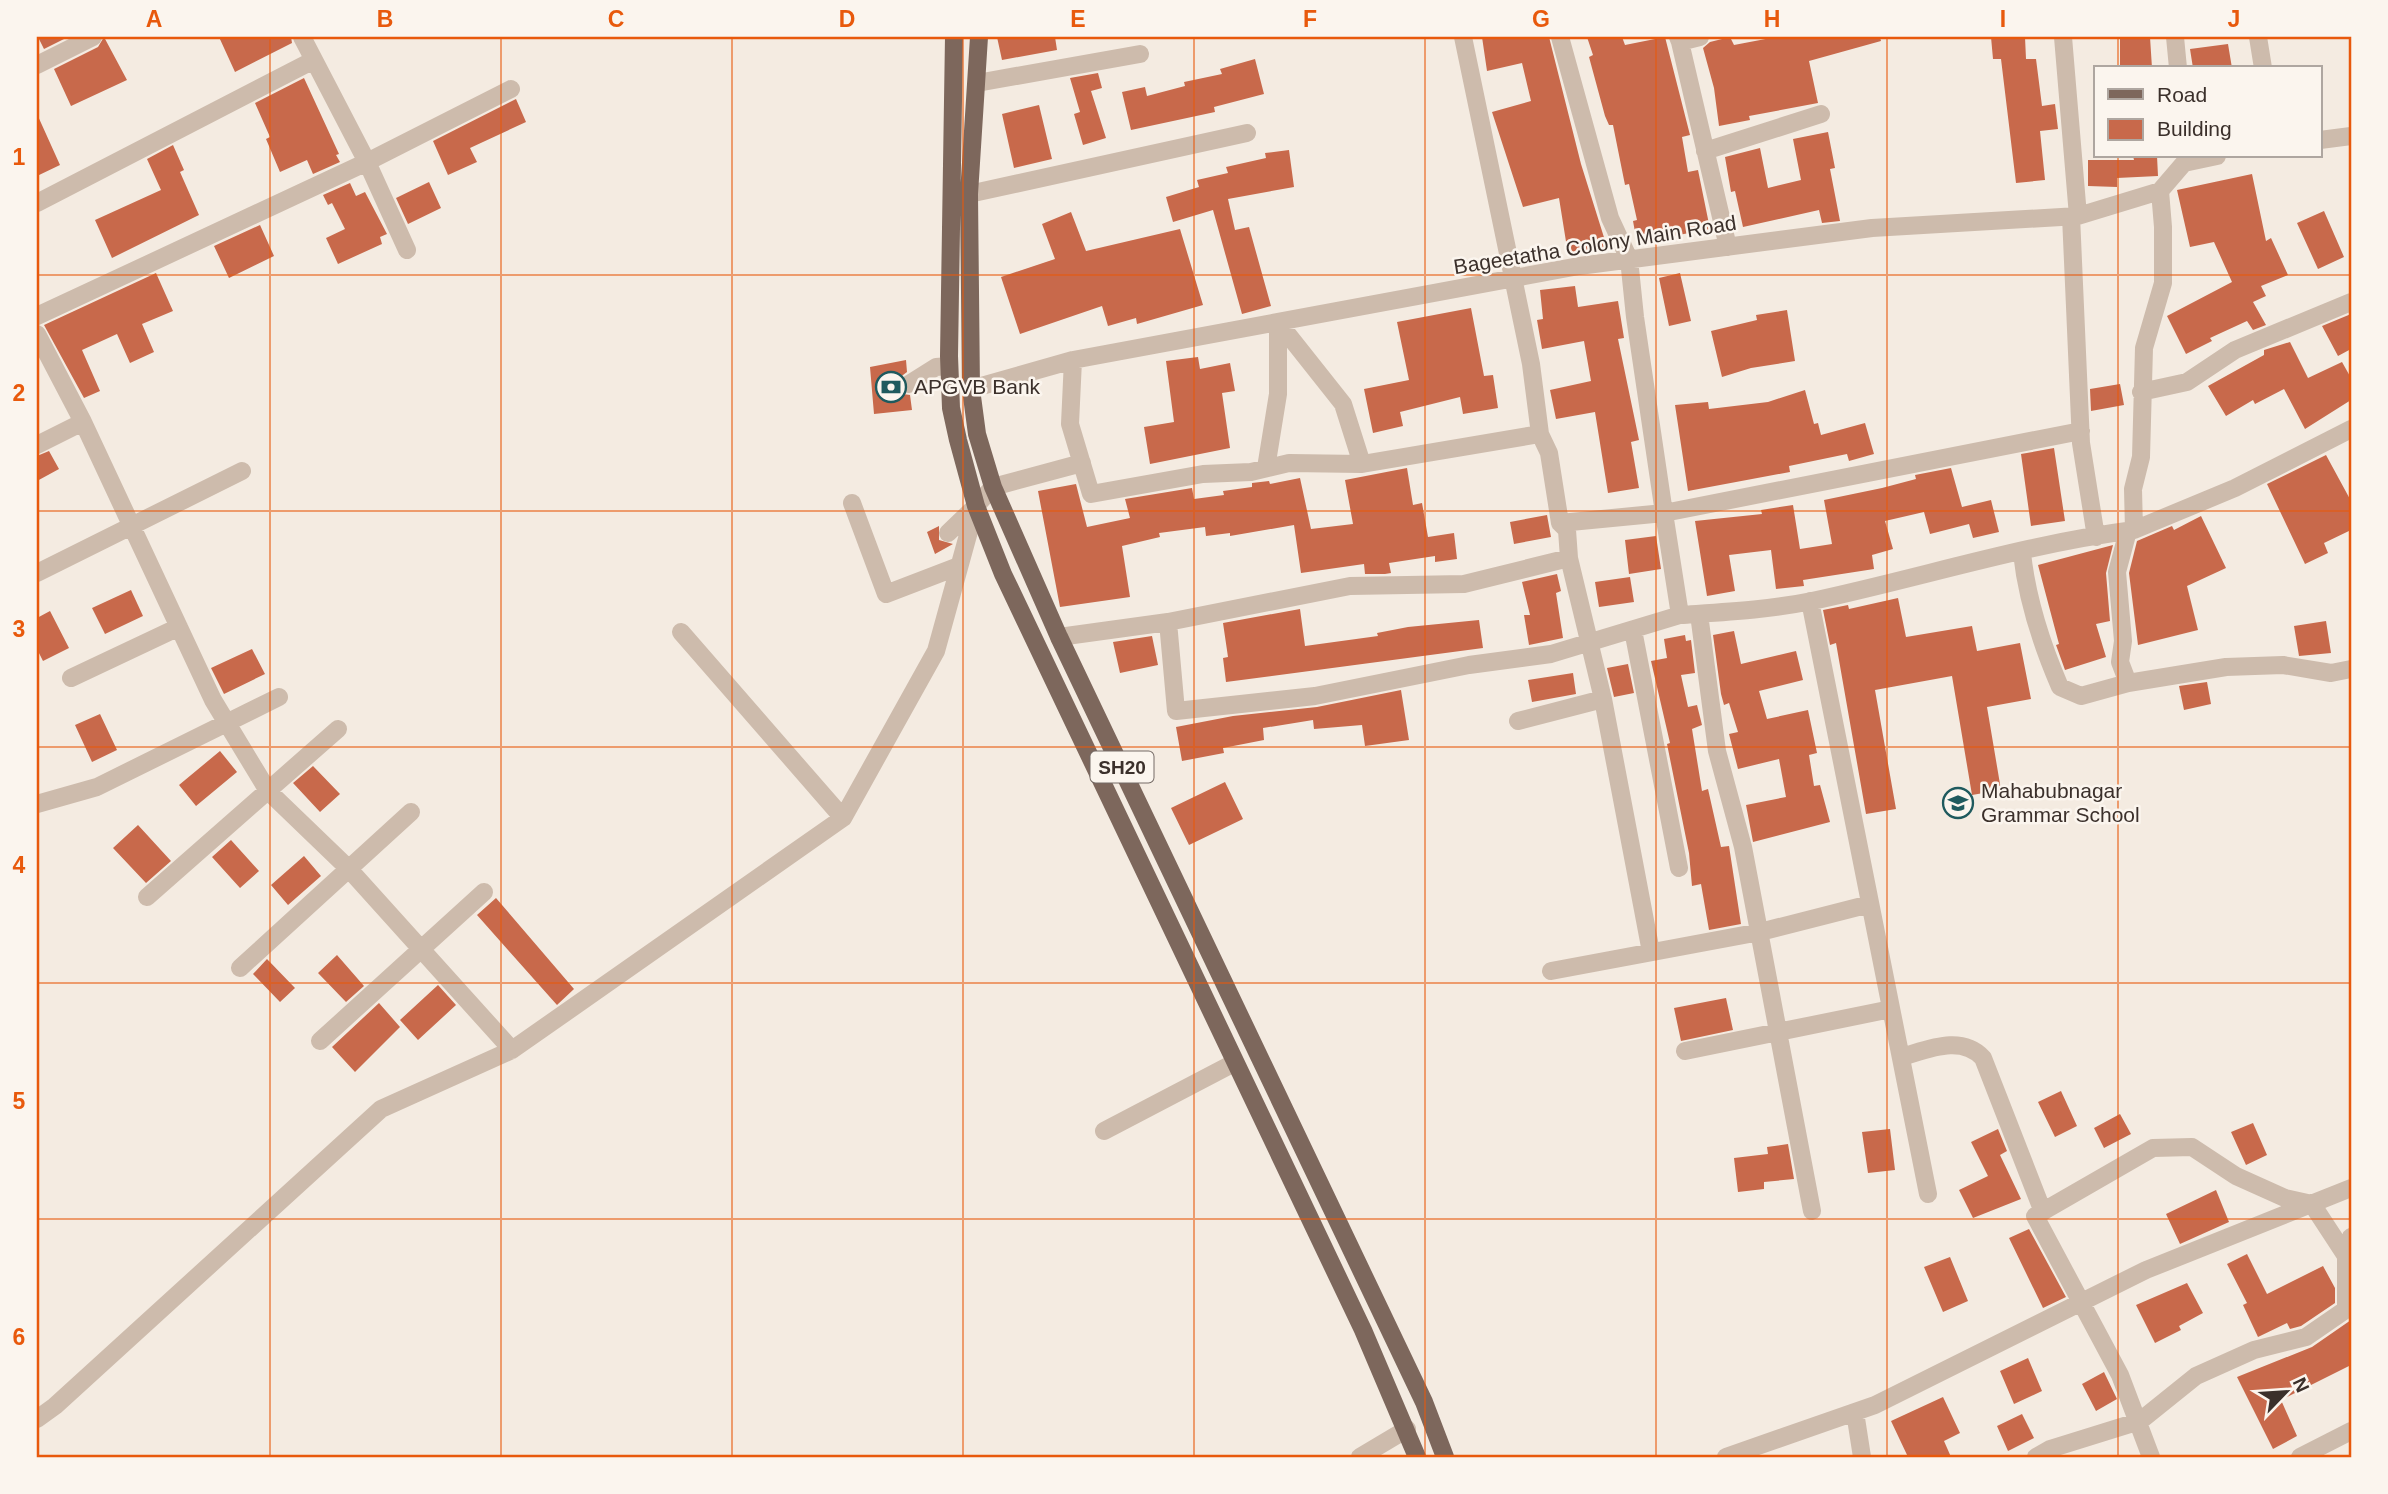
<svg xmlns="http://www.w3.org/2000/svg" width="2388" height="1494" font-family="Arial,sans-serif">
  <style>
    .building { fill: #c8694b }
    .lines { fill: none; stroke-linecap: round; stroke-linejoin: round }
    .minor { stroke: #cdbbac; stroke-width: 18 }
    .major { stroke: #7d675c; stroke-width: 18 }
    .grid { fill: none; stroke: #e8590c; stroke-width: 2; stroke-opacity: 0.55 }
    .labels { text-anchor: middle; stroke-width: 5; stroke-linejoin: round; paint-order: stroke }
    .shield { fill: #fbf5ee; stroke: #756b66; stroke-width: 2 }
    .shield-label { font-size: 19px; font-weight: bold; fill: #3b302b }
    .street-label { font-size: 21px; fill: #3b302b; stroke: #fbf5ee }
    .poi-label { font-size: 21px; fill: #3b302b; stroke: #fbf5ee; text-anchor: start }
    .neatline { fill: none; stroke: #e8590c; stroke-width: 2.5 }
    .grid-label { font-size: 23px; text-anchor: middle; font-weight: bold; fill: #e8590c }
  </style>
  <rect width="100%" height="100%" fill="#f4ebe1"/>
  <path class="building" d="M38,37h30l-24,12z
    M104,37l23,43 -56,26 -17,-37 44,-22z
    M219,37h72l1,6 -57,29z
    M997,37h58l2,13 -55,10z
    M1482,37h67l32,127 26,83 -39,7 -9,-56 -36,9 -31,-95 39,-11 -9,-38 -35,8z
    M1587,37h35l3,8 40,-8 25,98 -8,2 6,35 10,-2 12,59 -73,14 -4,-22 4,-1 -8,-36 -4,1 -12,-60h-4l-4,-9 -16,-59 4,-2z
    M1730,37l4,8 42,-8h104l1,4 -72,20 9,42 -69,13 1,4 -31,6 -5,-38 -11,-40 7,-6z
    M1991,37h34l1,22h10l6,47 13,-2 3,25 -18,2 5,49 -29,3 -15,-124h-8z
    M2120,37h30l2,31h-32z
    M2228,44l4,24h-39l-3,-19z
    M1255,59l9,35 -50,13 1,5 -84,18 -9,-38 23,-5 2,9 38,-10 -1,-4 38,-8 -2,-5z
    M1098,73l4,15 -11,3 15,47 -23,7 -9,-31 6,-2 -10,-34z
    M304,78l35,76 -3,1 4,7 -27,12 -6,-14 -27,12 -14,-33 4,-2 -15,-34z
    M516,99l10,23 -56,26 7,14 -29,13 -15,-34z
    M1039,105l13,54 -38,9 -12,-54z
    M37,114l23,51 -23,11z
    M1828,132l7,36 -5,1 10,52 -18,2 -3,-13 -76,17 -8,-36 -4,1 -6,-35 35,-9 8,40 33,-8 -8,-41z
    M173,145l11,25 -4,2 19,43 -87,43 -17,-38 66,-30 -14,-31z
    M1289,150l5,37 -66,12 7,31 14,-3 22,79 -29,8 -29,-104 -40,12 -7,-25 33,-10 -2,-7 31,-7 -2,-6 40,-9 -1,-5z
    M2133,156h24l1,20 -41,2v9l-29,-1v-26h46z
    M2252,174l14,67 5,-3 17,37 -27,11 5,10 -13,6 13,23 -13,5 -6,-9 -37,17 2,3 -26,13 -19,-38 65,-34 -18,-40 -24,5 -13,-57z
    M429,182l12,26 -33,16 -12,-26z
    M350,183l6,13 9,-4 22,42 -7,3 2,7 -44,20 -12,-26 19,-9 -13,-26 -4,2 -5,-10z
    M2324,211l20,46 -26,12 -21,-46z
    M1071,212l15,39 94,-22 23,76 -66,19 -1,-6 -28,8 -6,-20 -82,28 -19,-57 54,-18 -13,-35z
    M260,225l14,31 -45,22 -15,-32z
    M156,273l17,38 -31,13 12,28 -24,11 -13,-29 -35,16 18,41 -16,7 -40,-73z
    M1680,273l11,48 -22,5 -10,-48z
    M1575,286l3,21 40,-6 6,37 -6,1 21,101 -8,2 8,46 -31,5 -13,-81 -39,7 -6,-29 41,-9 -7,-40 -42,8 -5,-29 6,-1 -3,-29z
    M1471,308l13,68 9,-1 5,33 -35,6 -3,-17 -60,15 3,14 -30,7 -9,-44 45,-9 -12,-58z
    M1787,310l8,51 -44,7 -29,9 -11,-46 46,-11 -1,-5z
    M2351,314v35l-13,7 -16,-30z
    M2290,342l18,36 34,-16 9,16v22l-46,29 -21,-40 -29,15 -2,-4 -27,16 -18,-30 56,-31v-5z
    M1198,357l2,12 30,-6 5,28 -13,2 8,55 -80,16 -6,-37 30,-5 -8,-61z
    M906,360l1,12 -8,6 -1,7 5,9 7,1 2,15 -38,4 -4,-47z
    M2120,384l4,21 -33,6 -1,-22z
    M1805,390l9,34 4,-1 3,12 44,-12 9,31 -25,7 -2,-7 -58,12 1,6 -102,19 -13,-86 33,-3 1,7 59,-7z
    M2054,448l11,73 -34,5 -10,-72z
    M49,451l10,18 -22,12v-25z
    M2326,455l25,46v29l-27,13 4,10 -23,11 -38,-80z
    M1407,468l6,37 9,-2 6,34 26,-4 3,26 -22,3v-6l-46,7 2,10 -6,1h-20l-1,-10 -63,9 -7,-48 -64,11v-3l-24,3 -1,-9 -46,6 1,4 -38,9 8,51 -70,10 -22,-116 38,-7 11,43 43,-9 -5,-19 67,-11 2,11 30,-4 -1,-4 29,-4v-4l17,-2 1,3 30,-6 11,51 42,-5 -8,-44z
    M1951,468l11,39 29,-7 8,32 -26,6 -4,-14 -39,10 -6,-22 -39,9 8,28 -21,6 2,14 -71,11 1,6 -28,3 -5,-39 -42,5 6,36 -28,5 -12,-75 67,-7 -1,-4 32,-5 7,44 32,-5 -8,-44 58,-12 34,-9 -1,-4z
    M1547,515l4,22 -37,7 -4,-22z
    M2201,516l25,52 -39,18 11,44 -60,15 -9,-72 8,-32 35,-15 2,4z
    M939,526v14l14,4 -18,10 -8,-22z
    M1656,536l5,33 -32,5 -4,-34z
    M2113,545l-7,28 4,48 -14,3 10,33 -41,13 -9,-25 3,-1 -21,-79z
    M1557,574l4,17 -5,2 7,45 -34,7 -5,-30h6l-8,-33z
    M1630,577l4,25 -35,5 -4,-25z
    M131,590l12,26 -38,18 -13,-26z
    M1898,598l8,39 66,-11 5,25 43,-8 11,56 -44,8 14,83 -29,5 -20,-119 -77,14 21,119 -30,5 -30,-171 -6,2 -7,-35 25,-5 1,4z
    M1300,609l5,37 73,-10 -1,-3 31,-6 71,-7 4,28 -257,34 -3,-24 5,-1 -5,-34z
    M50,611l19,37 -26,13 -6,-12v-31z
    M2326,621l5,32 -32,3 -5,-30z
    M1734,631l7,33 55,-13 7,29 -44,11 8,28 41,-9 9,43 -8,2 5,31 6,-1 10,37 -77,20 -7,-37 40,-8 -7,-38 -41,10 -9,-35 9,-2 -9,-29 -5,2 -3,-11 -8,-59z
    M1685,635l1,6 5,-1 4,33 -14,2 7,32 9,-2 5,20 -10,4 10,62 6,-2 13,58 8,-1 12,78 -32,6 -8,-46 -9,2 -3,-33 -22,-109 3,-1 -19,-82 16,-3 -3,-19z
    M1152,636l6,29 -38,8 -7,-31z
    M252,649l13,25 -41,20 -13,-26z
    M1628,664l6,29 -20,4 -7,-29z
    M1573,673l3,21 -44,8 -4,-22z
    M2207,682l4,22 -27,6 -5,-24z
    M1401,690l8,50 -44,6 -3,-21 -48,4 -1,-9 -50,8 1,12 -41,8 1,5 -42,8 -6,-34 57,-11 84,-9z
    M100,714l17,36 -25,12 -17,-37z
    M220,751l17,21 -41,34 -17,-21z
    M313,766l27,28 -20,18 -27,-29z
    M1225,782l18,37 -54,26 -18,-37z
    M138,825l33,36 -25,22 -33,-35z
    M231,840l28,31 -19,17 -28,-31z
    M304,856l17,20 -33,29 -17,-20z
    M496,898l78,91 -17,16 -80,-90z
    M337,955l27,31 -18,16 -28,-29z
    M267,959l28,29 -15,14 -27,-28z
    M438,985l18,20 -38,35 -18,-20z
    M1726,998l7,32 -52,11 -7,-33z
    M379,1003l21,24 -45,45 -23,-25z
    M2061,1091l16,35 -22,11 -17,-35z
    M2120,1114l11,20 -27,14 -10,-20z
    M2253,1123l14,32 -21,10 -15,-33z
    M1890,1129l5,41 -27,3 -6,-41z
    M1998,1129l9,22 -7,4 21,44 -48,19 -14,-28 29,-14 -17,-34z
    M1788,1144l6,35 -30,3v7l-26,3 -4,-34 34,-4 -1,-7z
    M2216,1190l13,32 -49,22 -14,-30z
    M2029,1229l37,68 -23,11 -34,-70z
    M2247,1254l20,40 56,-28 12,22v15l-34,23 -11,3 -3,-6 -29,14 -15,-32 4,-2 -20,-39z
    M1950,1257l18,44 -25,11 -19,-45z
    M2187,1283l16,30 -24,13 2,4 -26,13 -19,-38z
    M2351,1320v45l-70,35 16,36 -24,13 -36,-72 75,-30z
    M2028,1358l14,33 -28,13 -14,-33z
    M2104,1372l13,27 -21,12 -14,-27z
    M1943,1397l17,36 -16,8 7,16h-43l-17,-36z
    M2022,1414l12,24 -26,13 -11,-25z"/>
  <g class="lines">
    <path class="minor" d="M302,37l65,125 40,88
      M1463,37l68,327 9,70 9,19 11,70
      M1560,37l50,181 19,41 6,58 29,196 417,-82
      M1678,37l2,5 20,-5
      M2063,37l15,179
      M2175,37l3,31
      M2258,37l5,31
      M1680,42l48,205
      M37,65l56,-28
      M977,83l163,-29
      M2320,140l31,-4
      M1705,151l116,-37
      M969,194l278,-61
      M37,203l275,-142
      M2071,216l10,227 15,94
      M37,316l330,-154 144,-73
      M37,334l46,88 130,278 55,91 80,77 164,182
      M1073,360l-3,64 21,70 112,-20 48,-2 38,-9 73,1 -19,-60 -65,-82
      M909,384l27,-17 13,-1
      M971,389l102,-29 506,-94 293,-38 206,-12 82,-25 24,-28 33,-7
      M2141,392l46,-10 48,-32 116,-48
      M37,445l46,-23
      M1362,464l178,-30
      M1266,468l12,-74v-72
      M852,503l34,91 73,-28
      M2134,530l101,-42 116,-59
      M948,533l28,-27
      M2022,553c5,47 19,90 38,134l21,9 47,-13 98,-16 57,-2 48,8 20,-4
      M1569,558l34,141 48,253
      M37,573l205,-102
      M1810,601l118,593
      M1699,614l18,137 26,96 69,364
      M1680,615c44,-3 88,-5 132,-14 108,-23 213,-57 322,-71l-1,-41 8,-32 3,-109 19,-65v-56l-3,-36
      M1633,630l46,238
      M681,632l162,186
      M1059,637l109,-15 8,89 139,-15 154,-31 82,-11 129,-39 -16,-102 -104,10 7,7 2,28 -105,26 -114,2 -182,36
      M71,678l108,-51
      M2128,683l-8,-21 3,-21 -6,-69 11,-41
      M1518,721l85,-22
      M37,804l60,-17 182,-90
      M147,897l191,-168
      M240,968l171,-156
      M1551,971l209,-39 110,-28
      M320,1041l164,-149
      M1685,1051l206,-42
      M1901,1057c26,-7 60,-23 82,1l60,154
      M1104,1131l130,-68
      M2346,1309v-53l5,6
      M1855,1412l7,45
      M37,1419l18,-13 326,-297 131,-59 331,-232 93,-167 40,-145 17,-19 89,-24
      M1360,1457l47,-28
      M1726,1457l149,-52 271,-135 205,-82
      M2036,1457l14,-8 90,-28 56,-45 58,-26 52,-13 45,-31
      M2151,1457l-31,-82 -85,-159 118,-68 39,-1 44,29 49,22 27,6 34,52 5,-19
      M2300,1457l51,-26"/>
    <path class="major" d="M954,37l-5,319 2,52 7,32 18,66 27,68 360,756 54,127
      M979,37l-10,157 2,195 6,45 16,53 66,150 365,765 21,55"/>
  </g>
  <path class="grid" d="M270,37v1420M501,37v1420M732,37v1420M963,37v1420M1194,37v1420M1425,37v1420M1656,37v1420M1887,37v1420M2118,37v31M2118,156v1301M37,275h2314M37,511h2314M37,747h2314M37,983h2314M37,1219h2314"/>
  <defs>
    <g id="bank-ring" transform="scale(1.575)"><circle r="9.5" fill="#fbf5ee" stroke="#1f5a5e" stroke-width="1.5"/><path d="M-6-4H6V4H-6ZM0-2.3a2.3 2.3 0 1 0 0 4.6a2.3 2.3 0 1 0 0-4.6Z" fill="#1f5a5e"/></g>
    <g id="school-ring" transform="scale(1.575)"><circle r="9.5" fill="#fbf5ee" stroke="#1f5a5e" stroke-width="1.5"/><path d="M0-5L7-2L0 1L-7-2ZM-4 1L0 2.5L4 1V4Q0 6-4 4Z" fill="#1f5a5e"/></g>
  </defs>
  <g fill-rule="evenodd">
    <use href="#bank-ring" x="891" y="387"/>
    <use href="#school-ring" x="1958" y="803"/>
  </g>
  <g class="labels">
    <rect class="shield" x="1090.5" y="751.5" width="63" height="31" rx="5"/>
    <g class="shield-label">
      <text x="1122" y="774">SH20</text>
    </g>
    <g class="street-label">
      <text transform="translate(1595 245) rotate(-9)" y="7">Bageetatha Colony Main Road</text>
    </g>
    <g class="poi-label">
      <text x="914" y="394">APGVB Bank</text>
      <text x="1981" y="798">Mahabubnagar<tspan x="1981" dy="24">Grammar School</tspan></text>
    </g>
  </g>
  <rect width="2388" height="1494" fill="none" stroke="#fbf5ee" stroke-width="77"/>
  <rect x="2094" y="66" width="228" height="91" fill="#fbf5ee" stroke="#aea6a0" stroke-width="2"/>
  <rect x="2108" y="89" width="35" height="10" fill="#7d675c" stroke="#aea6a0" stroke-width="2"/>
  <text x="2157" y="102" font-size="21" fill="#3b302b">Road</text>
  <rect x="2108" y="119" width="35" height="21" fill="#c8694b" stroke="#aea6a0" stroke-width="2"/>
  <text x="2157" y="136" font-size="21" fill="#3b302b">Building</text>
  <g transform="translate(2286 1392) rotate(65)" stroke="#fbf5ee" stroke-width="5" paint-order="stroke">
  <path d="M0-5L12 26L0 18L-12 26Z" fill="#3b302b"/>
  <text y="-10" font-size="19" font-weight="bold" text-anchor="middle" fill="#3b302b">N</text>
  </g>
  <rect x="38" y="38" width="2312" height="1418" class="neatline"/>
  <g class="grid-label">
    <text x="154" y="27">A</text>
    <text x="385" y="27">B</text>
    <text x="616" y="27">C</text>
    <text x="847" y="27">D</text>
    <text x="1078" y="27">E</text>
    <text x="1310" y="27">F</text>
    <text x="1541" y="27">G</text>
    <text x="1772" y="27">H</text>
    <text x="2003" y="27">I</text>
    <text x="2234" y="27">J</text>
    <text x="19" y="165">1</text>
    <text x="19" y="401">2</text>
    <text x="19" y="637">3</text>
    <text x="19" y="873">4</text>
    <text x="19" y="1109">5</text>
    <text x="19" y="1345">6</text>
  </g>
</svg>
